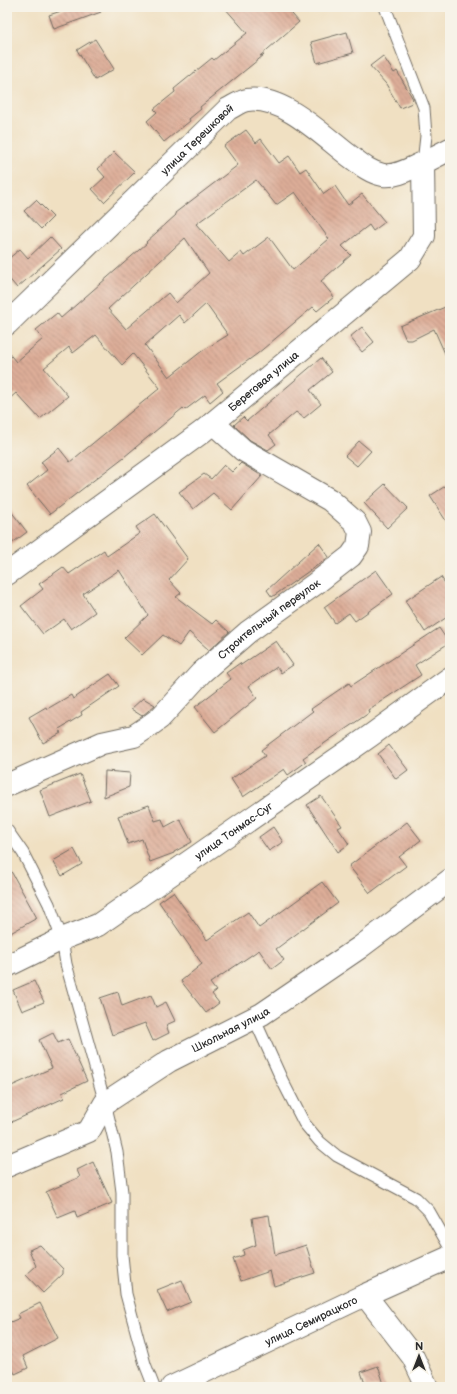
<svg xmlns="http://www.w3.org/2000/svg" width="457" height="1394" font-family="'Balsamiq Sans',sans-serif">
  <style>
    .building { fill: url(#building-back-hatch); fill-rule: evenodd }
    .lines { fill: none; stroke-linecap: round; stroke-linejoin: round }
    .service-casing { stroke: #706a60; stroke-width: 13 }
    .minor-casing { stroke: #706a60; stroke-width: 24 }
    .service { stroke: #fff; stroke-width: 11 }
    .minor { stroke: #fff; stroke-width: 22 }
    .labels { text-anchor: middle; stroke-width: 3; stroke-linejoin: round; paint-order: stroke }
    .street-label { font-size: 11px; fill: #2b2b2b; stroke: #f7f3e8 }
  </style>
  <defs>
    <pattern id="building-back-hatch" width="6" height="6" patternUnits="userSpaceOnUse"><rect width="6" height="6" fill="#ddad98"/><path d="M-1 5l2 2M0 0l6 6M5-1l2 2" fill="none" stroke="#b38d7c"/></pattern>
  </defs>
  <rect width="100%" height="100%" fill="#f7f3e8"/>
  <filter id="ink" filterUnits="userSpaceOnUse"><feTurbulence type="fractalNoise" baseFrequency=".025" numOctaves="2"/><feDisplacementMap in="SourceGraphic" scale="8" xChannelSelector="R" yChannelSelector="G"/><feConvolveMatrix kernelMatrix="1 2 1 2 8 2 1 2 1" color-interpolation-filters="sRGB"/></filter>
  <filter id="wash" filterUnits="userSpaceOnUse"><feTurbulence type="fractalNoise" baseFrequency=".012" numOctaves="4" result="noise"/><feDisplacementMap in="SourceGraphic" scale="16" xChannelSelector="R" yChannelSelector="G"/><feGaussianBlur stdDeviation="0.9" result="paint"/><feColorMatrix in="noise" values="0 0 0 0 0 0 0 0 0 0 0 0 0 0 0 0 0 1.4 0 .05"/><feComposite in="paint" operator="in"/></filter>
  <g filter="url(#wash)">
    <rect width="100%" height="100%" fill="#f0e0c2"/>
    <g id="blocks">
      <path class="building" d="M73,7h26l2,5 -47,17 -5,-14z
        M224,7h62l13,15 -39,34 4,-1 -64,52 1,2 -12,10 1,2 -26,21 -17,-21 10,-9 -3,-3 21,-17 -1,-3 38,-31 2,2 33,-27z
        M347,32l6,21 -36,10 -6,-21z
        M95,39l19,30 -19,11 -18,-30z
        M383,56l11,17 3,-2 16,28 -2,2 1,2 -12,5 -14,-24 -16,-18z
        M246,130l10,13 5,-4 18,24 10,-7 11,16 6,-4 18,26 11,-8 13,19 14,-11 23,28 -12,9 -4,-6 -27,21 9,9 -30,26 13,16 -17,14 -4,-4 -56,47 -40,29 6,8 -13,11 -5,-7 -20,15 -2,-2 -59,49 -74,57 -23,-28 20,-16 -6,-8 18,-14 11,14 90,-74 -27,-34 -11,11 -26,-30 -23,18 -4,-6 -25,21 24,28 -28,23 -24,-26 -9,8v-50l9,11 27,-23 -7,-9 21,-17 4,5 86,-75 -1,-1 30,-27 -1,-2 63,-48 -14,-19zM256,180l20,25 19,-13 34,47 -36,31 -24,-33 -25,19 -3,-4 -12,10 -33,-38zM185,238l24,35 -33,30 -8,-10 -42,36 -18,-20zM206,304l22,31 -26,16 -33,26 -24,-32 34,-30 6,8z
        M114,152l21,20 -31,30 -12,-13 13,-12 -7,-8z
        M36,200l17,17 -12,12 -17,-18z
        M50,237l11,12 -44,39 -10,-12v-16l13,-11 8,9z
        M450,305v60l-16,-36 -22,11h-6l-6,-14z
        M362,327l12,15 -12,10 -12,-15z
        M321,358l11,14 -22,18 11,14 -17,14 -8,-6 -27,23 7,9 -8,6 -18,-10 -16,-15 9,-8 4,4z
        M359,441l12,10 -14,15 -12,-10z
        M241,463l21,13 -30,34 -19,-17 -20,16 -14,-17 25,-18 7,5 13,-14 8,7z
        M450,483v44l-20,-31z
        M385,484l23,24 -21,20 -23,-25z
        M7,506l20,26 -20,15z
        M155,514l33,45 -19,21 12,13 -5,4 36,27 4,-4 13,12 -20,18 -20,-18 -10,14 -16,-11 -21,20 -18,-17 24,-23 -29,-45 -36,24 12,18 -24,17 -7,-10 -21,15 -22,-28 22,-17 -4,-5 24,-17 6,7 35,-24 3,6 33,-23 -4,-6z
        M319,543l10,14 -57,40 -5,-7z
        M376,570l17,24 -38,27 -6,-8 -14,10 -11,-16z
        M441,577l9,14v24l-25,17 -20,-31z
        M439,628l10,15 -34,22 6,10 -53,35 1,3 -66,45 3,4 -18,13 -4,-6 -41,28 -12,-18 34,-23 -4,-6 52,-39 -2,-2 38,-26 2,3z
        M276,641l17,24 -12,8 -4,-6 -28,19 8,12 -42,34 -20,-25 36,-28 -5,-6 14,-10 1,2z
        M110,674l9,12 -38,26 1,3 -23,14 2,4 -18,10 -14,-26 17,-10 1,2 24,-14 2,4z
        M143,698l12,7 -13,11 -11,-7z
        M389,745l19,25 -12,9 -18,-25z
        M105,771l25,2 -1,14 -25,10z
        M80,774l11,27 -41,16 -10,-27z
        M321,796l21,30 -4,2 11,16 -11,8 -31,-47z
        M149,805l6,16 7,-2 3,8 15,-8 12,23 -18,10v1l-24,9 -8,-23 -14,5 -10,-28z
        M407,822l14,18 -22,17 7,9 -36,27 -21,-27z
        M273,827l10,15 -14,9 -10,-14z
        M74,849l8,15 -20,12 -9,-15z
        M7,864l30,54 -30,17z
        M322,882l16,21 -62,46 8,11 -12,9 -13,-19 -49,33 6,8 -4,3 7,9 -13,10 -25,-32 21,-17 -43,-62 14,-10 34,48 41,-28 11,16z
        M34,981l10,21 -22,9 -9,-21z
        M118,992l4,14 29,-11 5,12 10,-5 9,19 -9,4 3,8 -16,8 -8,-18 -33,12 -12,-37z
        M53,1033l5,10 10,-4 19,42 -25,12 2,5 -57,26v-36l45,-20 -13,-28z
        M93,1162l19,41 -35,15 -2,-7 -17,7 -12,-26 34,-15 -3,-7z
        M269,1215l6,40 31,-10 9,28 -41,13 -4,-15 -29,10 -8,-22 11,-4 -1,-5 13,-5 -4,-27z
        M40,1245l23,24v5l-20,19 -17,-18 10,-9 -7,-16z
        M182,1280l9,22 -24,10 -10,-22z
        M40,1303l18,35 -35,18 5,12 -13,6 -6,-12 -2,2v-44l1,3 12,-5 -2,-4z
        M378,1366l7,21h-19l-5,-15z"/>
    </g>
  </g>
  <g filter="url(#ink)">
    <use href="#blocks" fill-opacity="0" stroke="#706a60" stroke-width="1"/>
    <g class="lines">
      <g class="service-casing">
        <path id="service" d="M385,7l39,101 2,28 -3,27
          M7,830l16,23 26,51 13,35 4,25 39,139 12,49 5,40v63l4,39 19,70 9,23
          M254,1018l28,62 22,43 16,19 17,14 79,42 13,13 21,37"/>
      </g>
      <g class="minor-casing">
        <g id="minor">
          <path id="s1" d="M7,324l221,-215c6,-3 13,-8 19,-9 35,-5 74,34 100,54 11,8 21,18 36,21 14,2 28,-7 40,-12"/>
          <path id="s2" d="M7,574l195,-142 208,-173 14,-23 -1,-73 27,-14"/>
          <path id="s3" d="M7,785l95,-42 32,-7 15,-10 11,-8 41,-45 47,-41 67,-48 36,-28 7,-10 2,-14 -5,-10 -25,-22 -87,-50 -30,-27"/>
          <path id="s4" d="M7,966l55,-27 36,-14 272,-189 80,-58"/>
          <path id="s5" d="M7,1166l82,-35 16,-28 64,-42 93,-47 97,-66 91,-68"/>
          <path d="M365,1295l48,62 14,30"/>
          <path id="s6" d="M172,1387l193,-92 85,-38"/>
        </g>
      </g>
      <use href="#service" class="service"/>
      <use href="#minor" class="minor"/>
    </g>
  </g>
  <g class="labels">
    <g class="street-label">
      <text dy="4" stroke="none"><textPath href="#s1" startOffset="265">улица Терешковой</textPath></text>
      <text dy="4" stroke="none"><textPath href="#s2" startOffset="321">Береговая улица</textPath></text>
      <text dy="4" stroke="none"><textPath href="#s3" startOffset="316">Строительный переулок</textPath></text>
      <text dy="4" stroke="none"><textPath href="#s4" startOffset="265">улица Тонмас-Суг</textPath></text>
      <text dy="4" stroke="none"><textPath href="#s5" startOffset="267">Школьная улица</textPath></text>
      <text dy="4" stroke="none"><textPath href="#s6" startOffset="154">улица Семирацкого</textPath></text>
    </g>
  </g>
  <rect width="457" height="1394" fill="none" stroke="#f7f3e8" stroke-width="24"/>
  <g transform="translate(419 1356)" stroke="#f7f3e8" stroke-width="3" paint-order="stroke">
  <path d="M0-3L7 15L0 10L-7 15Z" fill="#2b2b2b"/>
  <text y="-6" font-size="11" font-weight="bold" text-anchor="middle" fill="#2b2b2b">N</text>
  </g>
</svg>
